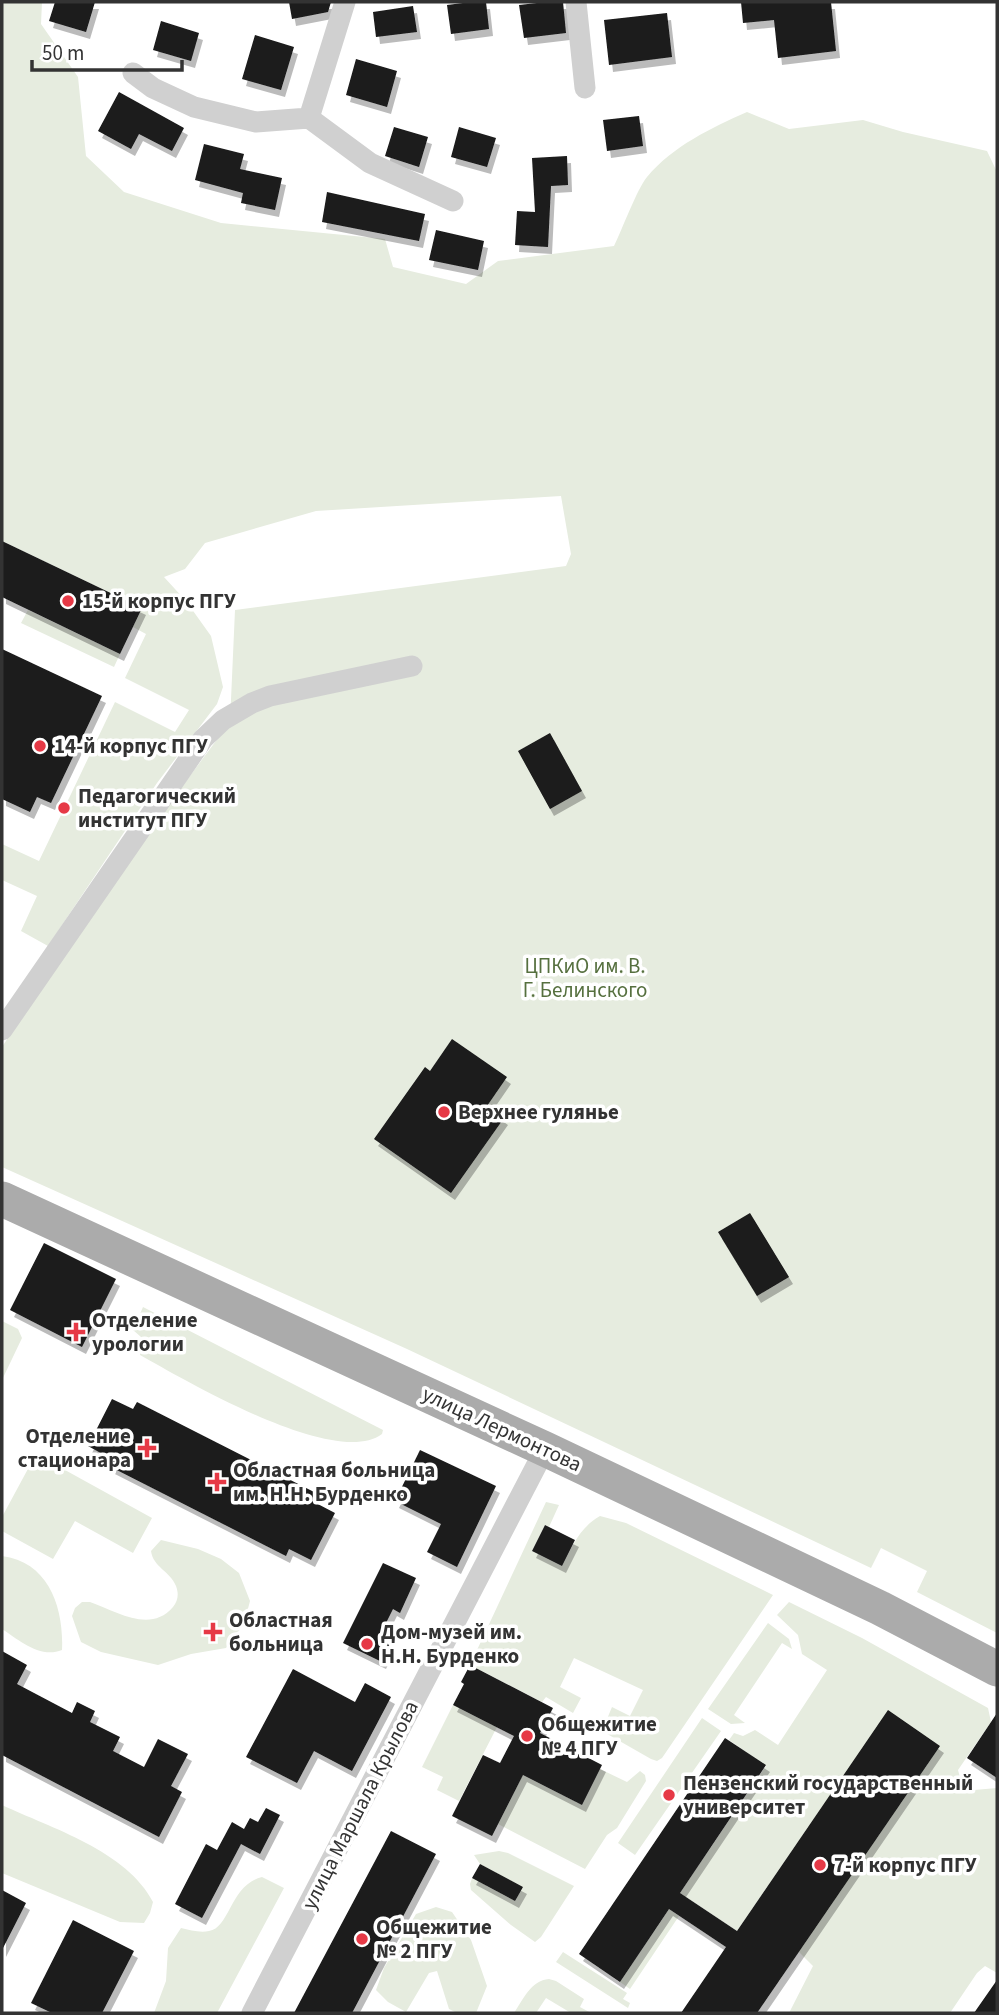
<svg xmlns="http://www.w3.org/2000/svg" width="999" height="2015" font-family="'Source Sans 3',sans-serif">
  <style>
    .green { fill: #e6ecdf }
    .building { fill: #1a1a1a; filter: url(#shadow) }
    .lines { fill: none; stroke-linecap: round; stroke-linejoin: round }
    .street { stroke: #d0d0d0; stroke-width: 21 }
    .primary { stroke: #ababab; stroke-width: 35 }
    .poi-dot { fill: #e63946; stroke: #fff; stroke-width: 2.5 }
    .labels { text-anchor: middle; stroke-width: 7; stroke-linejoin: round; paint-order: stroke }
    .poi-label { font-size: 21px; font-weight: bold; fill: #333; stroke: #fff; text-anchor: start }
    .park-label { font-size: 21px; fill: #56703f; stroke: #fff }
    .street-label { font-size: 21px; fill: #333; stroke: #fff }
  </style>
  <defs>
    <filter id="shadow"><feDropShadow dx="4" dy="7" stdDeviation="0" flood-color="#0004"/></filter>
  </defs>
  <rect width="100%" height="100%" fill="#fff"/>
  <path class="green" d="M2,2h40l-1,22 37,53 8,79 38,36 97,31 164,16 8,28 73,17 32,-23 116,-15c8,-16 23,-57 33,-69 26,-31 64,-49 100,-65l42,17 74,-9 40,12 84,19 10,21v1461l-80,-41 10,-21 -46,-23 -10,20 -464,-219 -405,-182v-120l95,-146 133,-179 5,-112 331,-44 5,-12 -10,-58 -245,15 -111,32 -20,26 -21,8 22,24 25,35 12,51 -6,17 -60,79 -109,163 -27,-15 16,-35 -35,-16v-36l37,17 76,-159 60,30 14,-22 -64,-32 21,-44 -13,-7 9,-19 -140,-67z
    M28,610l92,44 -6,13 -93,-44z
    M143,1307l240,123 -1,4c-47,35 -197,-54 -242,-79l1,-18 -8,-7z
    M2,1321l16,8 4,9 -20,42z
    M36,1454l116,64 -19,35 -58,-32 -22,38 -51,-28v-14z
    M546,1502l13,3 -10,22 -4,-2 -13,26 30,15c11,-20 17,-38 38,-50l26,7 147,72 -111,163 -5,3 -6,-2 -49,-28 10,-24 18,9 13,-26 -69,-32 -14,29 21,11 -8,15 -27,-16 -4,5 -72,-37z
    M161,1540l37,9 23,10 18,14 11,28 -6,23 -18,24 -35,6 -33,11 -57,-13 -20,-10 -9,-26 3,-8 7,-6h8c26,9 60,32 83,5 5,-6 6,-13 3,-21 -6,-15 -23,-19 -25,-35z
    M2,1556c47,6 62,52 60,94 -22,9 -43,-10 -60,-21z
    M789,1602l73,36 126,70 3,14 -33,48 4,15 12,5 23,-2v185l-12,-7 -8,7 -27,40h-161l24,-47 -14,-14 89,-241 -151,220 -57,-38 86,-127 -37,-26 5,-7 9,3 12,-6 23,15 49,-75 -25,-16 -4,-19 -21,-20z
    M768,1623l21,16 3,10 -10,-6 -48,72 11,8 -14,1 -23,-15z
    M453,1705l44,22 -38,74 -22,-11 6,-13 -21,-10z
    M702,1718l19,13 -86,124 -17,-12z
    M600,1769l27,13 13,-11 5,4 1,6 -29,47 -10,7 -22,34 -87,-45 25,-49 59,30z
    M2,1805c49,23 125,46 151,97l-3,11 -6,10 -24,-1 -118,-49z
    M499,1851l9,2 66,33 -33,51 -6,5 -24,-17 -40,-35 -1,-6 2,-6 43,23 7,-14 -42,-23 -6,-9z
    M262,1877l22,11 -67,125h-63l12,-32 2,-33 13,-20c9,2 19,5 28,3 21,-3 21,-46 53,-54z
    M436,1907l16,5 19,28 16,46 -11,27h-19l-8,-4 -12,-38 -8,2 -23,39 -18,-10 -12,-12 8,-22 32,-54z
    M669,1909l10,7 -49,73 -10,-7z
    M563,1952l64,41 -4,6 7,4 -2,5 -72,-46z
    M549,1979l7,2 28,18 -4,8 11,6h-20l-25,-15 -10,15h-22c9,-13 17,-33 35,-34z"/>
  <path class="building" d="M55,2h40l-9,30 -37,-11z
    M289,2h42l-3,10 -36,7z
    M471,2h15l3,27 -38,5 -4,-29z
    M546,2h17l3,31 -42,5 -5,-33z
    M741,2h90l5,49 -58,7 -4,-38 -31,3z
    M413,6l4,26 -41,5 -3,-25z
    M667,13l5,44 -63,8 -5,-45z
    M161,21l38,12 -8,28 -38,-11z
    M255,35l39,12 -13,43 -39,-11z
    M356,59l41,12 -10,36 -41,-12z
    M119,92l65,36 -12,23 -33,-17 -8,15 -33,-18z
    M639,116l4,30 -36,5 -4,-31z
    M394,127l34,10 -9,30 -34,-11z
    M459,127l37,11 -9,29 -36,-10z
    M204,144l40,10 -4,15 42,9 -7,32 -34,-7 2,-10 -48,-13z
    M567,156l1,29 -17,1 -3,61 -33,-2 2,-34 18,1 -3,-54z
    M327,192l98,22 -6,27 -97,-19z
    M436,230l48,11 -6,29 -49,-10z
    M2,541l140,67 -22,46 -118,-57z
    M2,649l100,47 -51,107 -14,-6 -7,15 -28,-13z
    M550,733l32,58 -32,18 -32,-58z
    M452,1039l55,38 -20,29 17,12 -53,75 -77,-54 51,-72 5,4z
    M750,1213l39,64 -32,19 -39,-64z
    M44,1243l72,36 -34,68 -72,-37z
    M112,1399l21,10 4,-7 179,91 -4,8 23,12 -24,47 -22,-11 -3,7 -181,-92 3,-7 -20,-11z
    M420,1450l76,36 -39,81 -30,-15 14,-28 -46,-23z
    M545,1525l30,15 -13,26 -30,-15z
    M383,1563l33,15 -16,35 -7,-4 -15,30 12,6 -8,17 -39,-19z
    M2,1651l25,14 -10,19 55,29 5,-11 18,9 -5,11 30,15 -7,14 31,16 14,-28 30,15 -17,32 11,6 -23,45 -157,-82z
    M470,1665l83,43 -13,25 62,32 -20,40 -59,-30 -31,61 -40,-20 31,-61 17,8 14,-27 -61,-31 11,-21 -3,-2z
    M293,1669l62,33 10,-19 26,14 -39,74 -38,-20 -17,32 -51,-26z
    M888,1710l52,36 -183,267h-76l45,-66 -57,-38 -49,73 -41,-28 146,-216 41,27 -86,128 57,38z
    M997,1713v65l-30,-20z
    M266,1808l14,7 -20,39 -19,-10 -39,74 -27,-14 31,-60 11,6 15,-28 12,7 6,-11 8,4z
    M391,1831l45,23 -84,159h-58z
    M480,1864l43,23 -8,14 -43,-23z
    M2,1890l24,13 -24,47z
    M73,1920l61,31 -32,62h-50l-21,-10z
    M997,1980v33h-23z"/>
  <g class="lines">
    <path class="street" d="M576,2l9,86
      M133,73l20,15 41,19 62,15 53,-4 61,45 83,38
      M309,118l36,-116
      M2,1030l201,-291 20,-19 29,-17 18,-7 142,-30
      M252,2013l293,-564"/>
    <path class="primary" d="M2,1199l543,250 335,159 117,61"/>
  </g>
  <g class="poi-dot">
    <circle cx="68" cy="601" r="7"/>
    <circle cx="40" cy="746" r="7"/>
    <circle cx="64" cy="808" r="7"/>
    <circle cx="444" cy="1112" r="7"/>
    <path d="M72.5 1321.5h7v7h7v7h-7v7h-7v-7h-7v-7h7z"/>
    <path d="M143.5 1437.5h7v7h7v7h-7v7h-7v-7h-7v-7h7z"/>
    <path d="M213.5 1471.5h7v7h7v7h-7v7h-7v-7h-7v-7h7z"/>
    <path d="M209.5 1621.5h7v7h7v7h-7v7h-7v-7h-7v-7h7z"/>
    <circle cx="367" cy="1644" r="7"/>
    <circle cx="527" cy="1736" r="7"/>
    <circle cx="669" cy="1795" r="7"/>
    <circle cx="820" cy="1865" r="7"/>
    <circle cx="362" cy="1939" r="7"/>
  </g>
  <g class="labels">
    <g class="poi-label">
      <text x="82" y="608">15-й корпус ПГУ</text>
      <text x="54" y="753">14-й корпус ПГУ</text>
      <text x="78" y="803">Педагогический<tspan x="78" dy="24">институт ПГУ</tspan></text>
      <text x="458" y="1119">Верхнее гулянье</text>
      <text x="92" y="1327">Отделение<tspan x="92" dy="24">урологии</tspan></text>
      <text x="131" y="1443" text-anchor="end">Отделение<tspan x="131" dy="24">стационара</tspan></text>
      <text x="233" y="1477">Областная больница<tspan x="233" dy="24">им. Н.Н. Бурденко</tspan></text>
      <text x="229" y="1627">Областная<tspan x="229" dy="24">больница</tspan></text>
      <text x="381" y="1639">Дом-музей им.<tspan x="381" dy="24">Н.Н. Бурденко</tspan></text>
      <text x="541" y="1731">Общежитие<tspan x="541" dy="24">№ 4 ПГУ</tspan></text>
      <text x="683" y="1790">Пензенский государственный<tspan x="683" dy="24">университет</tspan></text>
      <text x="834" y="1872">7-й корпус ПГУ</text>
      <text x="376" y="1934">Общежитие<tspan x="376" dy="24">№ 2 ПГУ</tspan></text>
    </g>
    <g class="park-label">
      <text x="585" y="973">ЦПКиО им. В.<tspan x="585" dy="24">Г. Белинского</tspan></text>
    </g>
    <g class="street-label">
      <text transform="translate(502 1429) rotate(25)" y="7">улица Лермонтова</text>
      <text transform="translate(360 1805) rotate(-63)" y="7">улица Маршала Крылова</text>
    </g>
  </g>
  <rect width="999" height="2015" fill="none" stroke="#333333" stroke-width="7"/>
  <path d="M32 60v10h150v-10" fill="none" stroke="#333333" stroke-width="3.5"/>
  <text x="42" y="60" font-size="21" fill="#333333" stroke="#ffffff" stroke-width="5" paint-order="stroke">50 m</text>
</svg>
